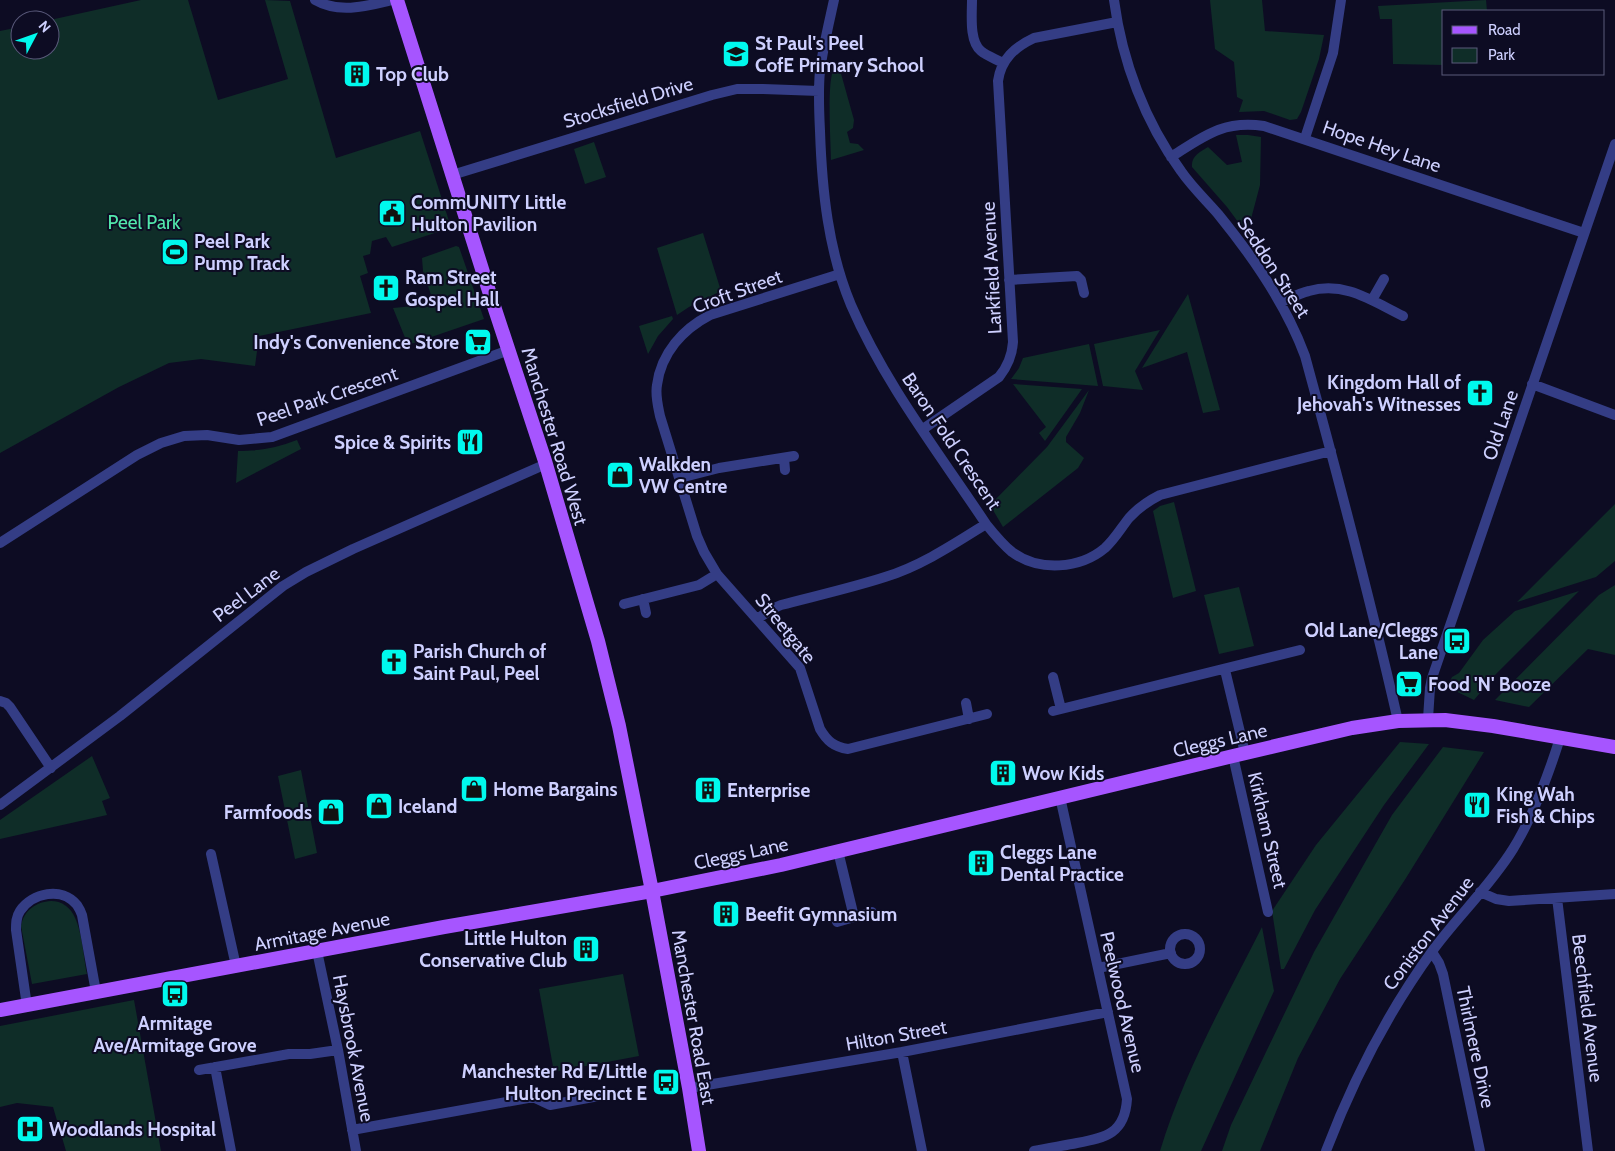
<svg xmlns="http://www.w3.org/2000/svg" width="1615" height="1151" font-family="Cabin,sans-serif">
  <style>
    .green { fill: #0f2d28 }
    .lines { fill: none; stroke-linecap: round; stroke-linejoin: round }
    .minor { stroke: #343d85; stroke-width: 10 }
    .tertiary { stroke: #343d85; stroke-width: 10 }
    .primary { stroke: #a655ff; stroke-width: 14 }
    .labels { text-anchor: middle; stroke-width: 4; stroke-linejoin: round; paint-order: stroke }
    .poi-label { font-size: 19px; font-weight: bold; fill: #ced0ff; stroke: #0d0c23; text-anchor: start }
    .street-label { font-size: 19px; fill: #ced0ff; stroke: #0d0c23 }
    .park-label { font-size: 19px; fill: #52e7ab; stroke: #0d0c23 }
  </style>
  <rect width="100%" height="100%" fill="#0d0c23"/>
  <path class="green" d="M141,0h47l30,100 70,-21 -23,-79 25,1 46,157 84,-27 29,90 -2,8 -55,18 -6,-10 -14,4 -2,13 -7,2 5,17 -8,3 11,37 -112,23 -4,30 -54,-7 -32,4 -50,24 -119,66v-422l20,-4v23h30v-30z
    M1210,0h52l3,31 59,4 -5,24 -18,53 -4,7 -7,1 -26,-9 -25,1 4,-12 -6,-3 -3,-35 -19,-13z
    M1486,0l1,11h-43v54l-51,-1 -1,-45h-12l-2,-13z
    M835,67l5,3 14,50 -1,8 -6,4 3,11 8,1 6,6 -33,10c0,-16 -5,-84 4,-93z
    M1236,135h12l13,2 -1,48 -13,49 -20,-27 -35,-40c-1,-11 8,-15 16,-20l19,18 15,-3z
    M594,142l12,35 -21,7 -11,-35z
    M703,233l18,58 -32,16 -12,8 -20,-67z
    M456,246l3,1 25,72 -76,26 -15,-37 41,-4 -11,-33 -1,-13z
    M1188,294l32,116 -17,3 -16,-61 -45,16z
    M672,316l1,3 -15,17 -10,18 -9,-28z
    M1160,330l-25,41 8,19 -40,-4 -9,-42z
    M1089,344l9,42 -87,-7 8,-11 4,-10z
    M1013,384l69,5 -37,52 -6,-8 7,-6z
    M1089,390l-9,23 -14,24v5l18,16 -6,10 -75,59 -13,-22 57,-58z
    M297,440l4,9 -65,34 2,-32c22,0 38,-3 59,-11z
    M1174,502l22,89 -23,7 -20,-87 7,-5z
    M1615,504v57l-19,16 -79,25z
    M1615,585v70l-27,-6 -59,58 -34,-7 104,-105z
    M1239,587l15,59 -35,8 -15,-59z
    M1579,591l-85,85 -20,24 -27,-13 5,-10 7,-4 24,-33 32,-29z
    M1400,742l29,2 -45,61 -69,105 -31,59h-3l-9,-58 44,-66z
    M1443,747l41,5 -78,126 -66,101 -42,79 -38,93h-38l9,-26 83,-173 78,-137z
    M92,756l18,42 -8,3 5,14 -107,24v-19z
    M301,770l16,83 -22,6 -17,-83z
    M51,901c5,0 10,1 15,5 16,11 17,50 21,68l-55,10 -11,-58c3,-16 15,-24 30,-25z
    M1262,927l12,64 -73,160h-41c24,-79 65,-151 102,-224z
    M623,974l16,82 -85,16 -15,-83z
    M134,1000l27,151h-95l-13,-44 -36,-4 -17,4v-81z"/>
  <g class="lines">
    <path class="minor" d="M834,0c-5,23 -11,47 -14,71 -2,20 -1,40 0,60 2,59 8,119 31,174 34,79 88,148 135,219 8,10 16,20 26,28 27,20 68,17 93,-4 10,-9 16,-20 24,-30 9,-10 19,-17 31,-23l171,-44
      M972,0c0,15 -3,41 9,51 6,5 15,8 22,12
      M1114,0c8,61 31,122 67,171 11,16 25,29 37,43 35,43 68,90 87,142 33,121 65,242 93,365
      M1305,138l28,-85 8,-53
      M1171,157c33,-21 52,-37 93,-31l320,107
      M452,175l260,-80 25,-6h26l56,2
      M1009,280l68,-4 4,4 3,13
      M1372,300l12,-21
      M1280,303c9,-4 19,-10 29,-12 36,-10 63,10 94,25
      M1532,384l83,31
      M923,429l76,-52c9,-11 13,-21 14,-35l-15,-261c3,-22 17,-34 36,-43l83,-16
      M784,458l1,12
      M680,478l39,-10 75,-12
      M0,543l137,-88 24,-12 23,-7 23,-1 32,5 33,-3 237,-87
      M717,574l-13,-22 -7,-16 -37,-120c-2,-10 -5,-21 -3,-31 4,-32 26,-56 53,-70l130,-41
      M643,599l3,14
      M624,604l75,-19 18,-11 83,94 20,61c7,12 14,18 28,20l139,-35
      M757,619l15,-10 9,-4c34,-9 70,-17 104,-28 36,-11 69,-33 101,-53
      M1225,670l20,83
      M1053,677l8,32
      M0,701l6,2 4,4 41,61
      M966,703l3,16
      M1053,711l247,-61
      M1428,719l2,-31 2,-10 183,-534
      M1233,756l35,156
      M0,805l120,-89 163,-130 23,-14 47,-23 193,-85
      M838,851l16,66
      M211,854l25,112
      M1480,892l16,7 13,2 106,-7
      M1557,898l31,253
      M837,922l35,-10
      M1170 949a15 15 0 1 1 30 0a15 15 0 1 1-30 0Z
      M317,951l21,99 18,101
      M1432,952l7,11 4,11 37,177
      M1098,968l73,-15
      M27,1006l-11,-76c0,-7 0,-13 4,-19 12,-18 42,-25 57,-6 2,3 4,7 5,10l14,77
      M902,1052l20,99
      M215,1067l16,84
      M199,1070l90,-16h21l28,-4
      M689,1088l213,-36 206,-40
      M352,1130l176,-32h7l15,7 54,-10
      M1034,1151c14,-3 28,-5 43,-8 29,-5 48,-10 50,-44l-67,-302
      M1326,1151c27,-71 62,-139 107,-201 25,-34 57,-64 80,-101 21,-34 35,-73 47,-111"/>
    <path class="tertiary" d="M315,0c24,14 52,6 77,0"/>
    <path class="primary" d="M397,0l91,288 57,173 53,180 21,85 33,165 37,197 10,63
      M0,1010l444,-83 208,-36 129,-26 452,-109 119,-28 46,-7 47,-1 48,6 122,21"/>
  </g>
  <defs>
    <g id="school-square" transform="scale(1.4375)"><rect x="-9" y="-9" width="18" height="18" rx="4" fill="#00f9ed" stroke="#0d0c23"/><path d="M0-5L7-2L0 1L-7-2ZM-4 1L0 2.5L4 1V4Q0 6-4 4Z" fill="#111"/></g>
    <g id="building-square" transform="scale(1.4375)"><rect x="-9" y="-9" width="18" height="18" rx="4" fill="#00f9ed" stroke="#0d0c23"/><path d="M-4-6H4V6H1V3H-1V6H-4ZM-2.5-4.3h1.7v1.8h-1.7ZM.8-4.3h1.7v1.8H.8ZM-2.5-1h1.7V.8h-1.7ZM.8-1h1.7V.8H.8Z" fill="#111"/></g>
    <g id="civic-square" transform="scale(1.4375)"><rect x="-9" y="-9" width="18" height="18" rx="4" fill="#00f9ed" stroke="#0d0c23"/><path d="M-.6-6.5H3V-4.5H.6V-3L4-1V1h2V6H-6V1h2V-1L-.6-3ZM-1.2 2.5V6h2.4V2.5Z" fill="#111"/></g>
    <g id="stadium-square" transform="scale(1.4375)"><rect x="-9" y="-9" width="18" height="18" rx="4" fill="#00f9ed" stroke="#0d0c23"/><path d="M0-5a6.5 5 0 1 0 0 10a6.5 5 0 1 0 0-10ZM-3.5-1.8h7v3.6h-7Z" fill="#111"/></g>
    <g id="church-square" transform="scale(1.4375)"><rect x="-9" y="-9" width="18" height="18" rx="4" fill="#00f9ed" stroke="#0d0c23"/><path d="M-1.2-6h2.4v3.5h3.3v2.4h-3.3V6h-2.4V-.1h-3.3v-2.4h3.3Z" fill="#111"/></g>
    <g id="supermarket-square" transform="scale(1.4375)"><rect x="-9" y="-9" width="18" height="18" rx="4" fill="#00f9ed" stroke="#0d0c23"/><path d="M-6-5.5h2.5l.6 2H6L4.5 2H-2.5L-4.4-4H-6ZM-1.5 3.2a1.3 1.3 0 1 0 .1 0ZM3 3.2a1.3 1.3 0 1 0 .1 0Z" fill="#111"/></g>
    <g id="restaurant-square" transform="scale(1.4375)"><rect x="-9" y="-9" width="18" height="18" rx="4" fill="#00f9ed" stroke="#0d0c23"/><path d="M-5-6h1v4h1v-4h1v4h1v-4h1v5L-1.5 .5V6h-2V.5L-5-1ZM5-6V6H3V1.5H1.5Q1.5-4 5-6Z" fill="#111"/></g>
    <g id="shop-square" transform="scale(1.4375)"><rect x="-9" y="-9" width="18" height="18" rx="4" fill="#00f9ed" stroke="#0d0c23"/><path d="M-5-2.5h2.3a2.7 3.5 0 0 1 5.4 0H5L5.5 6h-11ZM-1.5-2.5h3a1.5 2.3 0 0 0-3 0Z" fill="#111"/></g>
    <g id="bus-square" transform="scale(1.4375)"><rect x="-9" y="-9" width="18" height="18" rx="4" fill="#00f9ed" stroke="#0d0c23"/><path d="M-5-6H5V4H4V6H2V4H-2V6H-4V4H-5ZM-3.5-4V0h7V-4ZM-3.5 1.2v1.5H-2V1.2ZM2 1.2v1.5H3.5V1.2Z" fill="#111"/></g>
    <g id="hospital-square" transform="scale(1.4375)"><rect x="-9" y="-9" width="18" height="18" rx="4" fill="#00f9ed" stroke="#0d0c23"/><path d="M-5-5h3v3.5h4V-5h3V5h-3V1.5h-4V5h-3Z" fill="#111"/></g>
  </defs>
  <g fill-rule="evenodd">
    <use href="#school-square" x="736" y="54"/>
    <use href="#building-square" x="357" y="74"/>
    <use href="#civic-square" x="392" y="213"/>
    <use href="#stadium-square" x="175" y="252"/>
    <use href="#church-square" x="386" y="288"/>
    <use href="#supermarket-square" x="478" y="342"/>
    <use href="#church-square" x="1480" y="393"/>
    <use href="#restaurant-square" x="470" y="442"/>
    <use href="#shop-square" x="620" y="475"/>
    <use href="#bus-square" x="1457" y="641"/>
    <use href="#church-square" x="394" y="662"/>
    <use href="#supermarket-square" x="1409" y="684"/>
    <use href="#building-square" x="1003" y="773"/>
    <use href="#shop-square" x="474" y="789"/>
    <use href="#building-square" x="708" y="790"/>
    <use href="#restaurant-square" x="1477" y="805"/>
    <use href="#shop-square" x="379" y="806"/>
    <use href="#shop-square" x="331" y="812"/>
    <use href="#building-square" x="981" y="863"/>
    <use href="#building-square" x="726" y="914"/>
    <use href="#building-square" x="586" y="949"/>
    <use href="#bus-square" x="175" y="994"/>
    <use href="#bus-square" x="666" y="1082"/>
    <use href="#hospital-square" x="30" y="1129"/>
  </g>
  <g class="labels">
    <g class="poi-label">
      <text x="755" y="50">St Paul's Peel<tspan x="755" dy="22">CofE Primary School</tspan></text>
      <text x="376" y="81">Top Club</text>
      <text x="411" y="209">CommUNITY Little<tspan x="411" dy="22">Hulton Pavilion</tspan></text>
      <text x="194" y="248">Peel Park<tspan x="194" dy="22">Pump Track</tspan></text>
      <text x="405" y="284">Ram Street<tspan x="405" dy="22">Gospel Hall</tspan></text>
      <text x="459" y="349" text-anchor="end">Indy's Convenience Store</text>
      <text x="1461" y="389" text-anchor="end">Kingdom Hall of<tspan x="1461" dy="22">Jehovah's Witnesses</tspan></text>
      <text x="451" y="449" text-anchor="end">Spice &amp; Spirits</text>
      <text x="639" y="471">Walkden<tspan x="639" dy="22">VW Centre</tspan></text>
      <text x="1438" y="637" text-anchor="end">Old Lane/Cleggs<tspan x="1438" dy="22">Lane</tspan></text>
      <text x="413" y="658">Parish Church of<tspan x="413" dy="22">Saint Paul, Peel</tspan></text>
      <text x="1428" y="691">Food 'N' Booze</text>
      <text x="1022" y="780">Wow Kids</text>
      <text x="493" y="796">Home Bargains</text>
      <text x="727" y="797">Enterprise</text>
      <text x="1496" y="801">King Wah<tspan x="1496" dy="22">Fish &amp; Chips</tspan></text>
      <text x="398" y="813">Iceland</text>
      <text x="312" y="819" text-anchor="end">Farmfoods</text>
      <text x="1000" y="859">Cleggs Lane<tspan x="1000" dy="22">Dental Practice</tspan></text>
      <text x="745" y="921">Beefit Gymnasium</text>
      <text x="567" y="945" text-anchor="end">Little Hulton<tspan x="567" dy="22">Conservative Club</tspan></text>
      <text x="175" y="1030" text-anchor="middle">Armitage<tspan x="175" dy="22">Ave/Armitage Grove</tspan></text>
      <text x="647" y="1078" text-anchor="end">Manchester Rd E/Little<tspan x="647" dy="22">Hulton Precinct E</tspan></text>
      <text x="49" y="1136">Woodlands Hospital</text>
    </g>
    <g class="street-label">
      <text transform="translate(628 102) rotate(-17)" y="7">Stocksfield Drive</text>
      <text transform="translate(1382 146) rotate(19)" y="7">Hope Hey Lane</text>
      <text transform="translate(1274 267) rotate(57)" y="7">Seddon Street</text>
      <text transform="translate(991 268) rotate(-93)" y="7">Larkfield Avenue</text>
      <text transform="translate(737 291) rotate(-20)" y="7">Croft Street</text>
      <text transform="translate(327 396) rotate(-19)" y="7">Peel Park Crescent</text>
      <text transform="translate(1500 425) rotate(-71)" y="7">Old Lane</text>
      <text transform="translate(555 436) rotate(73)" y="7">Manchester Road West</text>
      <text transform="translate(952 441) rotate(56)" y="7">Baron Fold Crescent</text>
      <text transform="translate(246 594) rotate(-37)" y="7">Peel Lane</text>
      <text transform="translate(786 628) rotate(51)" y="7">Streetgate</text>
      <text transform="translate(1220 740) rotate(-13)" y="7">Cleggs Lane</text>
      <text transform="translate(1268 830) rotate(77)" y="7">Kirkham Street</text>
      <text transform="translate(741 853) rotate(-12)" y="7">Cleggs Lane</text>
      <text transform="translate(322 931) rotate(-11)" y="7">Armitage Avenue</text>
      <text transform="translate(1428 933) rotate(-53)" y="7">Coniston Avenue</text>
      <text transform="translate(1123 1002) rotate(77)" y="7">Peelwood Avenue</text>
      <text transform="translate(1588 1008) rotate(83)" y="7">Beechfield Avenue</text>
      <text transform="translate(694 1017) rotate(80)" y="7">Manchester Road East</text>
      <text transform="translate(896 1035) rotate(-10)" y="7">Hilton Street</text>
      <text transform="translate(1476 1047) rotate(78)" y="7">Thirlmere Drive</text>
      <text transform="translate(354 1048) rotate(79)" y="7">Haysbrook Avenue</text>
    </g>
    <g class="park-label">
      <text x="144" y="229">Peel Park</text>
    </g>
  </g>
  <rect x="1442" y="10" width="162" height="65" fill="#0d0c23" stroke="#5a5a7b"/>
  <rect x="1452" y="26" width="25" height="8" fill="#a655ff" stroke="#5a5a7b"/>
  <text x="1488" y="35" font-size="15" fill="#ced0ff">Road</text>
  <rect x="1452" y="48" width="25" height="15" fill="#0f2d28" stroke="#5a5a7b"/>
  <text x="1488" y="60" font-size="15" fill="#ced0ff">Park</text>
  <g transform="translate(35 35) rotate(49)"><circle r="24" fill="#0d0c23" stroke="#5a5a7b"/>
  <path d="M0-4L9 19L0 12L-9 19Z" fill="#00f9ed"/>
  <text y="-8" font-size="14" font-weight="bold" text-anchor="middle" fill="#ced0ff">N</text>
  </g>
</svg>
